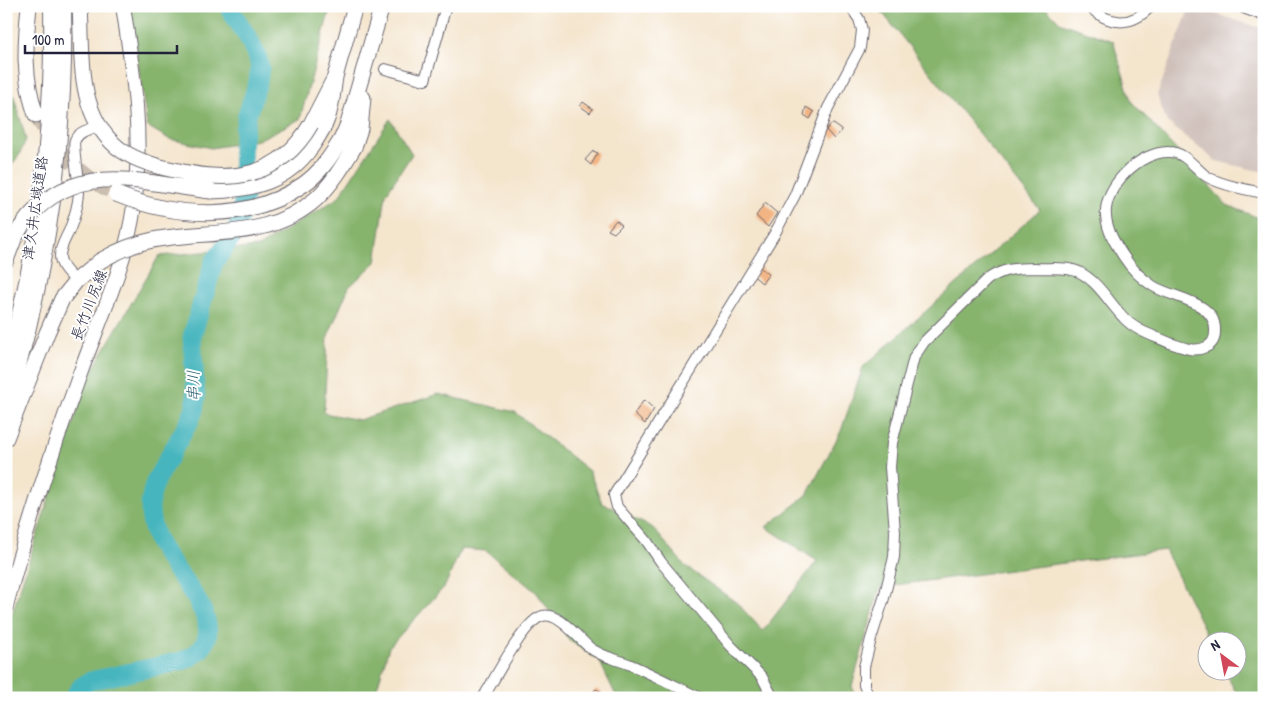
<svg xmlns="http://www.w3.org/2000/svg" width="1270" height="704" font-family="'Patrick Hand','Klee One',sans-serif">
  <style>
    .industrial { fill: #cfc0ba }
    .forest { fill: #86b46d; stroke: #546b54 }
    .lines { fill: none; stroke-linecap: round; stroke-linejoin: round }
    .river { stroke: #46b5be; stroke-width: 19 }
    .building { fill: #f2b482 }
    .highway-tunnel { stroke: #cabeb0; stroke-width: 15; stroke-dasharray: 15 8; stroke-linecap: butt }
    .minor-casing { stroke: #6c666e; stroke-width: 12 }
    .major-casing { stroke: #6c666e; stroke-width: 16 }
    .highway-casing { stroke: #6c666e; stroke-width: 17 }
    .minor { stroke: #fff; stroke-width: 10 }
    .major { stroke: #fff; stroke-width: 14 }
    .highway { stroke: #fff; stroke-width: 15 }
    .highway-bridge-casing { stroke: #6c666e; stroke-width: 17; stroke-linecap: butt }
    .highway-bridge { stroke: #fff; stroke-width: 15 }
    .labels { text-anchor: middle; stroke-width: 4; stroke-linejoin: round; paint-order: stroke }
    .street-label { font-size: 15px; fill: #22223b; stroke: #fff }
    .water-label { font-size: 16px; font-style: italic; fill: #326476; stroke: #fff }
  </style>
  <rect width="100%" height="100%" fill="#fff"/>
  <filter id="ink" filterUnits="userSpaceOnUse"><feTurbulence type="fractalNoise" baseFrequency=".02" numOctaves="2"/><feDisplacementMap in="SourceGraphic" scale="10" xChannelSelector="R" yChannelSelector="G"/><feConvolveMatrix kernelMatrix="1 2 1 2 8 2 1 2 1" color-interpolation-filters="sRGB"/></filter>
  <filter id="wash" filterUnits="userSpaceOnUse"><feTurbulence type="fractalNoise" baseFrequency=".0096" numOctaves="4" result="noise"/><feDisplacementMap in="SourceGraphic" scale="20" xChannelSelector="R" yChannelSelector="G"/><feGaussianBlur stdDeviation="1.12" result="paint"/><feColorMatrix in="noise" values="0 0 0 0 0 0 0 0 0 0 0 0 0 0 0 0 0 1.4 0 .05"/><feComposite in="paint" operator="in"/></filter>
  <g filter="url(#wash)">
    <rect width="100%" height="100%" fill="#f4e5cd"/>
    <path class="industrial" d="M1190,6l74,23v143l-48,-11 -49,-39 -10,-27z"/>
    <path class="forest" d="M130,6h197l2,7 -29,106 -42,21 -47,8 -42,-9 -22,-13z
      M877,6h167l17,17 52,18 18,60 96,104 37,15v478h-25l-14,-26h13v-30l-28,-1 -45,-91 -285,37 -28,99 4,12h-239l-18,-38 -29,-19 -33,-48 -51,-42 -25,-2 -16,37 -56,61 -15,51h-368v-66l82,-255 71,-121 99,-9 80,-49 52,-79 22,35 -26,40 -10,68 -27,25 -21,49 -4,77 35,7 79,-26 77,18 74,59 13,32 51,25 32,38 52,37 26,28 54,-70 -51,-34 41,-32 34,-64 22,-64 177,-157z
      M6,88l7,5 13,46 -6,15 -9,12 -5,1z"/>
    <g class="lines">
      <path class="river" d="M73,698l8,-11 9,-6 92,-20c63,-25 -8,-85 -24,-119 -10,-22 -11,-42 -1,-64l33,-58 4,-10 2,-12 -4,-61 22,-75 23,-32 7,-33 -2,-50 2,-16 3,-16 11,-33 2,-15 -2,-8 -9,-20 -21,-33"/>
    </g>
    <g id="blocks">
      <path class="building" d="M583,102l10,7 -3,4 -10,-7z
        M806,107l8,5 -4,7 -6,-4z
        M832,123l10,7 -8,9 -8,-9z
        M593,151l5,2 -7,12 -6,-5z
        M765,203l12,10 -9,14 -12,-11z
        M616,220l6,5 -8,8 -6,-3z
        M756,265l13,9 -7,9 -12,-10z
        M644,400l10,9 -9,15 -11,-10z
        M596,689l6,3 -3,6 -10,-2z"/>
    </g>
  </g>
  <g filter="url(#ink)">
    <use href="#blocks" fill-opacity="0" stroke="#6c666e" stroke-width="1"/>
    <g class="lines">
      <path class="highway-tunnel" d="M36,115c20,36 43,61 80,79"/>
      <g class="minor-casing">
        <path id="minor" d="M1089,6c20,20 43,21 62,0
          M385,69l40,11 21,-74
          M76,281c-7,-7 -16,-15 -16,-25 0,-9 6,-18 9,-25 5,-12 9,-25 10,-38 0,-11 -7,-47 -4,-53 4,-9 15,-11 23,-13
          M483,698c11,-18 40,-74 57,-81 16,-8 37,20 49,30 12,10 28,12 42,18 23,10 46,22 69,33
          M773,698l-11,-21 -32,-32 -69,-83 -15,-22 -29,-33 -3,-12 161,-262 20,-38 33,-87 32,-60 2,-18 -3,-11 -9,-13
          M869,698l-5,-13v-18l7,-28 13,-41 10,-41 1,-25 -5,-65 2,-24 22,-86 10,-15 64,-63c15,-10 28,-11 46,-11 15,1 32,-2 45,4 20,10 30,31 45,46 12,13 30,18 46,25 12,4 24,10 36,4 7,-3 9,-8 9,-15 2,-31 -41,-33 -62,-46 -11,-7 -22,-18 -29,-29 -8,-12 -17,-26 -18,-41 -3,-29 34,-65 63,-64 16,0 26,16 37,24 14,9 41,14 58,17"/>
      </g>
      <g class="major-casing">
        <path id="major" d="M6,364c33,-116 47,-237 45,-358
          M6,410c41,-131 61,-266 58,-404
          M6,606c21,-80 47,-158 75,-235 20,-55 45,-107 53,-165 9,-72 0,-129 -11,-200"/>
      </g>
      <g class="highway-casing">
        <path id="highway" d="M29,6c-4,40 -6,71 7,109
          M80,6c3,50 -4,106 37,141
          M1245,6l19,7
          M311,124l24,-47 20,-71
          M341,140l7,-16 34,-118
          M354,147l6,-18 3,-31
          M211,191c41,-1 76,-9 101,-45 6,-9 12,-18 15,-27 5,-13 6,-29 8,-42
          M6,260l8,-21 7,-12
          M6,438l41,-105 15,-34 14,-18 24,-20"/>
      </g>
      <use href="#minor" class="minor"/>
      <use href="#major" class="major"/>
      <use href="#highway" class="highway"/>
      <g class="highway-bridge-casing">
        <path id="highway-bridge" d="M117,147c16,13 37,19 57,23 57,14 106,8 137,-46
          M116,194c59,24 133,29 188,-10 16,-11 27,-28 37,-44
          M21,227c50,-70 119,-44 190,-36
          M100,261c17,-10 33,-17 53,-21 57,-11 115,1 163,-41 16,-15 27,-33 38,-52"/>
      </g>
      <use href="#highway-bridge" class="highway-bridge"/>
    </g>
  </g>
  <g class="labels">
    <g class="street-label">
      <text transform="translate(35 208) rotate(-82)" y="5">津久井広域道路</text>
      <text transform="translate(89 305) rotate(-69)" y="5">長竹川尻線</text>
    </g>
    <g class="water-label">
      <text transform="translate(193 386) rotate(-91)" y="6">串川</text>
    </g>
  </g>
  <rect width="1270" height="704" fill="none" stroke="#fff" stroke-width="25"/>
  <g transform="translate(1222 656) rotate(328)"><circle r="24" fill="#ffffff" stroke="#a7a7b1"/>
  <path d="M0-4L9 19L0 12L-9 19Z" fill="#d1495b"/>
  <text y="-8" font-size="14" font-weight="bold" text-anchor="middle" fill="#22223b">N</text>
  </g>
  <path d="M25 45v8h152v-8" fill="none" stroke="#22223b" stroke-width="2.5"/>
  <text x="32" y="45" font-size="15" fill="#22223b" stroke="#ffffff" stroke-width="4" paint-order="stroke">100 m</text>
</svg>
